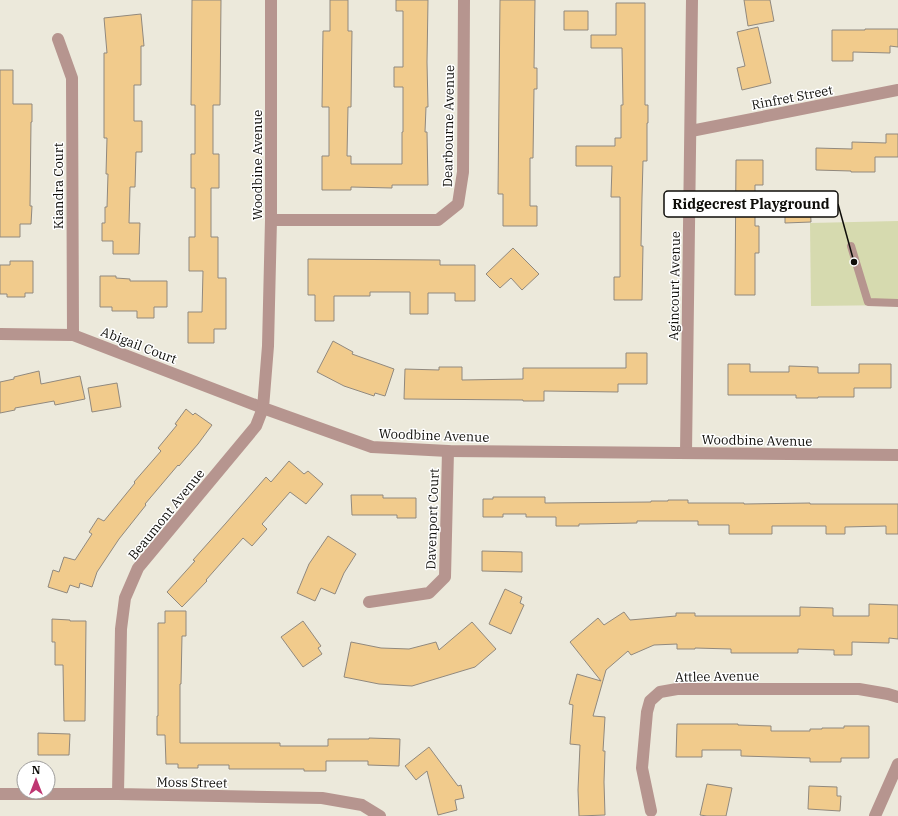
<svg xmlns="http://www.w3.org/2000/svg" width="898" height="816" font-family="'IBM Plex Serif',serif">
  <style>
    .green { fill: #d6daaf }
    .building { fill: #f1cb8c; stroke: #91897e }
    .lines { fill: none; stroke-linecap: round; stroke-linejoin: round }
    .service { stroke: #b6958f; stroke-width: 8 }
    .minor { stroke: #b6958f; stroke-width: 12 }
    .tertiary { stroke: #b6958f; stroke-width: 12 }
    .labels { text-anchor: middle; stroke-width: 3; stroke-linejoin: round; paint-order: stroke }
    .street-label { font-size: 13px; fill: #0e0d09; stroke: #fff }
    .leader { fill: none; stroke: #0e0d09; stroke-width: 1.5 }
    .callout-dot { fill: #0e0d09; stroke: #fff; stroke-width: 1.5 }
    .callout { fill: #fff; stroke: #0e0d09; stroke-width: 1.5 }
    .callout-label { font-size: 14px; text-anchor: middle; font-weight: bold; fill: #0e0d09 }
  </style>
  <rect width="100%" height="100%" fill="#ece9db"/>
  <path class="green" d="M898,221v84l-87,1 -1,-83z"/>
  <path class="building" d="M192,0h29l-1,105h-7v49h6v34h-8v49h7v41h8v51h-12v14h-26v-31h14l1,-41h-14v-34h6v-49h-4v-34h4v-49h-4z
    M330,0h18v31h4l-1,76h-3l-1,49h4v8h51v-32h1v-45h-9v-20h9v-56h-7v-11h32l-1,62 1,45h-2l-1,25h2l1,53h-36v3l-41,-1v3h-29v-34h7v-49h-7l1,-76h7z
    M500,0h35l-1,68h3v21h-3l-1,69h-3v48h7v20h-34v-32h-5z
    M744,0h26l4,21 -26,5z
    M616,3h29v102h3v18h-1v38h-4l-1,36 -1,49h2l-1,54h-28v-23h6v-80h-9l1,-31h-36v-20h39v-8h6v-33h2l-1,-57h-31v-13h25z
    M564,11h24v19h-24z
    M141,14l3,32h-3v39h-7v36h8v31h-6l-1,35h-5l-1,36h11l-1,31h-26v-13h-11v-18h3v-16h2l1,-33h-2l1,-36h-3v-85h3l-3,-35z
    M758,27l13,56 -29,7 -5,-22 8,-2 -8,-34z
    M865,29h33v18l-8,-1v7l-37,-1v9h-21v-31h33z
    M0,70h13v34h19v18h-1l-1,84h2l-1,18h-11v13h-20z
    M886,134h12v23h-23v15h-24v-1l-35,-1v-22l36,1v-7l34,1z
    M736,160h27v25h-8v41h4v27h-4v42h-20z
    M785,203h25l1,19 -26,1z
    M513,248l26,26 -17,16 -11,-12 -11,10 -14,-14z
    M308,259l132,1v5h35v36h-20v-8h-27v21h-18v-22h-40v4h-36v25h-19v-26h-7z
    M10,261h23v32h-8v4h-18v-3h-7v-29h10z
    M100,276h16v2l14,1v2h37v26h-13v11h-17v-7h-25v-4h-12z
    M333,341l20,11 -1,2 42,15 -9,27 -10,-3 -1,3 -30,-10 -27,-14z
    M626,353h21v31h-29v8l-74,-1v10h-21v-1l-119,-1 1,-30 34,1v-3h23v13l61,-1v-11h103z
    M728,364h22v8h39v-6l29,1v6h41v-9h32v24h-37v9h-36v1h-22v-3h-68z
    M39,371l2,13 39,-8 5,23 -30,6 -1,-4 -39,7v2l-15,3v-31l14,-3v-2z
    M117,383l4,24 -29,5 -4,-24z
    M186,409l7,6 2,-2 17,12 -14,19 -19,22 -1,-1 -33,39 1,1 -27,34 -22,33 -5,15 -12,-4 -1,5 -9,-3 -3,8 -19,-6 5,-17 6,2 5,-15 11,3 17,-26 -3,-2 9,-14 6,3 31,-38 -1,-1 27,-31 -3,-3 19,-23 -2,-1z
    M289,461l15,13 4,-3 15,13 -17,20 -16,-12 -28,32 5,5 -15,17 -9,-8 -37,42 1,1 -25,26 -15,-15 28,-31 -2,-1 33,-37 40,-46 5,5z
    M351,495h32v3h33v20h-19v-3h-45z
    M493,497h52v6l106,-1v-1h17v-1h20v3h56v1l66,-1v1h88v30h-12v-8l-41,1v7h-19v-8h-54v8h-43v-9h-31v-4h-61v2l-50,1h-8v2h-23v-9h-30v-3h-23v3h-20v-18h10z
    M328,536l28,18 -12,19 -9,21 -14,-6 -6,13 -18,-8 12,-29z
    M482,551l40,1v20l-40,-1z
    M505,589l17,8 -2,6 4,2 -13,29 -22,-10z
    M869,604l29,1v34l-9,-1v5l-37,-1v13h-18v-5l-36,-1v4h-67v-4l-36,-1v1h-18v-5l-23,1 -23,10 -3,-4 -22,19 -13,46 12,1 -2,34h2l-1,31 1,33 -26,1 -1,-26 2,-45 -10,-1 3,-39 -4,-1 8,-30 24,7 -31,-39 28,-24 6,7 20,-13 6,8 46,-4v-3h19v3h105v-9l33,1v8h36z
    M165,611h21v25h-4l-1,48h-1v59h100v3h48v-7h41v-1l31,1 -1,27 -31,-1v-4h-42v10h-22v-2h-75v-4h-31v3h-20v-4h-12l-1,-29h-8v-19h1v-93h7z
    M52,619l18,1v1h16l-1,100h-21l-1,-56h-8v-23h-3z
    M303,621l18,25 -3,2 4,6 -19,13 -22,-30z
    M472,622l24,27 -21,18 -63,19 -33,-2 -35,-7 7,-35 30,6 28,1 27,-7 3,8z
    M677,724h61v1l33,1v5h39v-2h12v-1h22v-2h25v32h-28v4h-31v-4l-69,-2v-6h-39v7h-26z
    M38,733l32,1 -1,21h-31z
    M429,747l29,39 3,-1 3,13 -9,2 2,10 -19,5 -11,-44 -11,9 -11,-14z
    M707,784l25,4 -6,28h-19l-7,-1z
    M809,786l28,1v9h4l-1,15 -32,-2z"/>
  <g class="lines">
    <path class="service" d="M851,246l17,56 30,1"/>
    <path class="minor" d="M58,39l14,39 1,257
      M691,131l207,-41
      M271,220h167l20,-16 5,-32 1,-172
      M0,334l73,1 190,73 -7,18 -118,142 -13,30 -4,31 -3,165
      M686,453l6,-453
      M369,602l60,-9 16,-16 3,-126
      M0,794h118l204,4 40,7 18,11
      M651,811l-9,-43 5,-56 3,-11 10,-9 17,-3h182l29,5 10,3
      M875,816l23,-52"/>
    <path class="tertiary" d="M271,0v220l-3,126 -5,62 109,39 76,4 450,4"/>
  </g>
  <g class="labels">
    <g class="street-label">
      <text transform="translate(792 97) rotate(-11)" y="5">Rinfret Street</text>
      <text transform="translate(448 126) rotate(-89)" y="5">Dearbourne Avenue</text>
      <text transform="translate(257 165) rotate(-90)" y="5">Woodbine Avenue</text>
      <text transform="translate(58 186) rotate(-90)" y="5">Kiandra Court</text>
      <text transform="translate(674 286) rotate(-89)" y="5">Agincourt Avenue</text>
      <text transform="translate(139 345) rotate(21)" y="5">Abigail Court</text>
      <text transform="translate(434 435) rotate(2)" y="5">Woodbine Avenue</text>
      <text transform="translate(757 440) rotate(1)" y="5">Woodbine Avenue</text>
      <text transform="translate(166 514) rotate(-51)" y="5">Beaumont Avenue</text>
      <text transform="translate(432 519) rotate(-88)" y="5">Davenport Court</text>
      <text transform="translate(717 676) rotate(-1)" y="5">Attlee Avenue</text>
      <text transform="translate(192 782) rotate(1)" y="5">Moss Street</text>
    </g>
  </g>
  <path class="leader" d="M854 262L838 204"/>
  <circle class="callout-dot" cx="854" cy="262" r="4"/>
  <rect class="callout" x="664" y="191" width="174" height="26" rx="4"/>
  <g class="callout-label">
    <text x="751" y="209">Ridgecrest Playground</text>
  </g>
  <g transform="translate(36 780)"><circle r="19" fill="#ffffff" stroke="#9f9e9d"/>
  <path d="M0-3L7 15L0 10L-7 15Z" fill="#bf3672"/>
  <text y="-6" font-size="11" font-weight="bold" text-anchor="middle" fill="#0e0d09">N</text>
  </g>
</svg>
